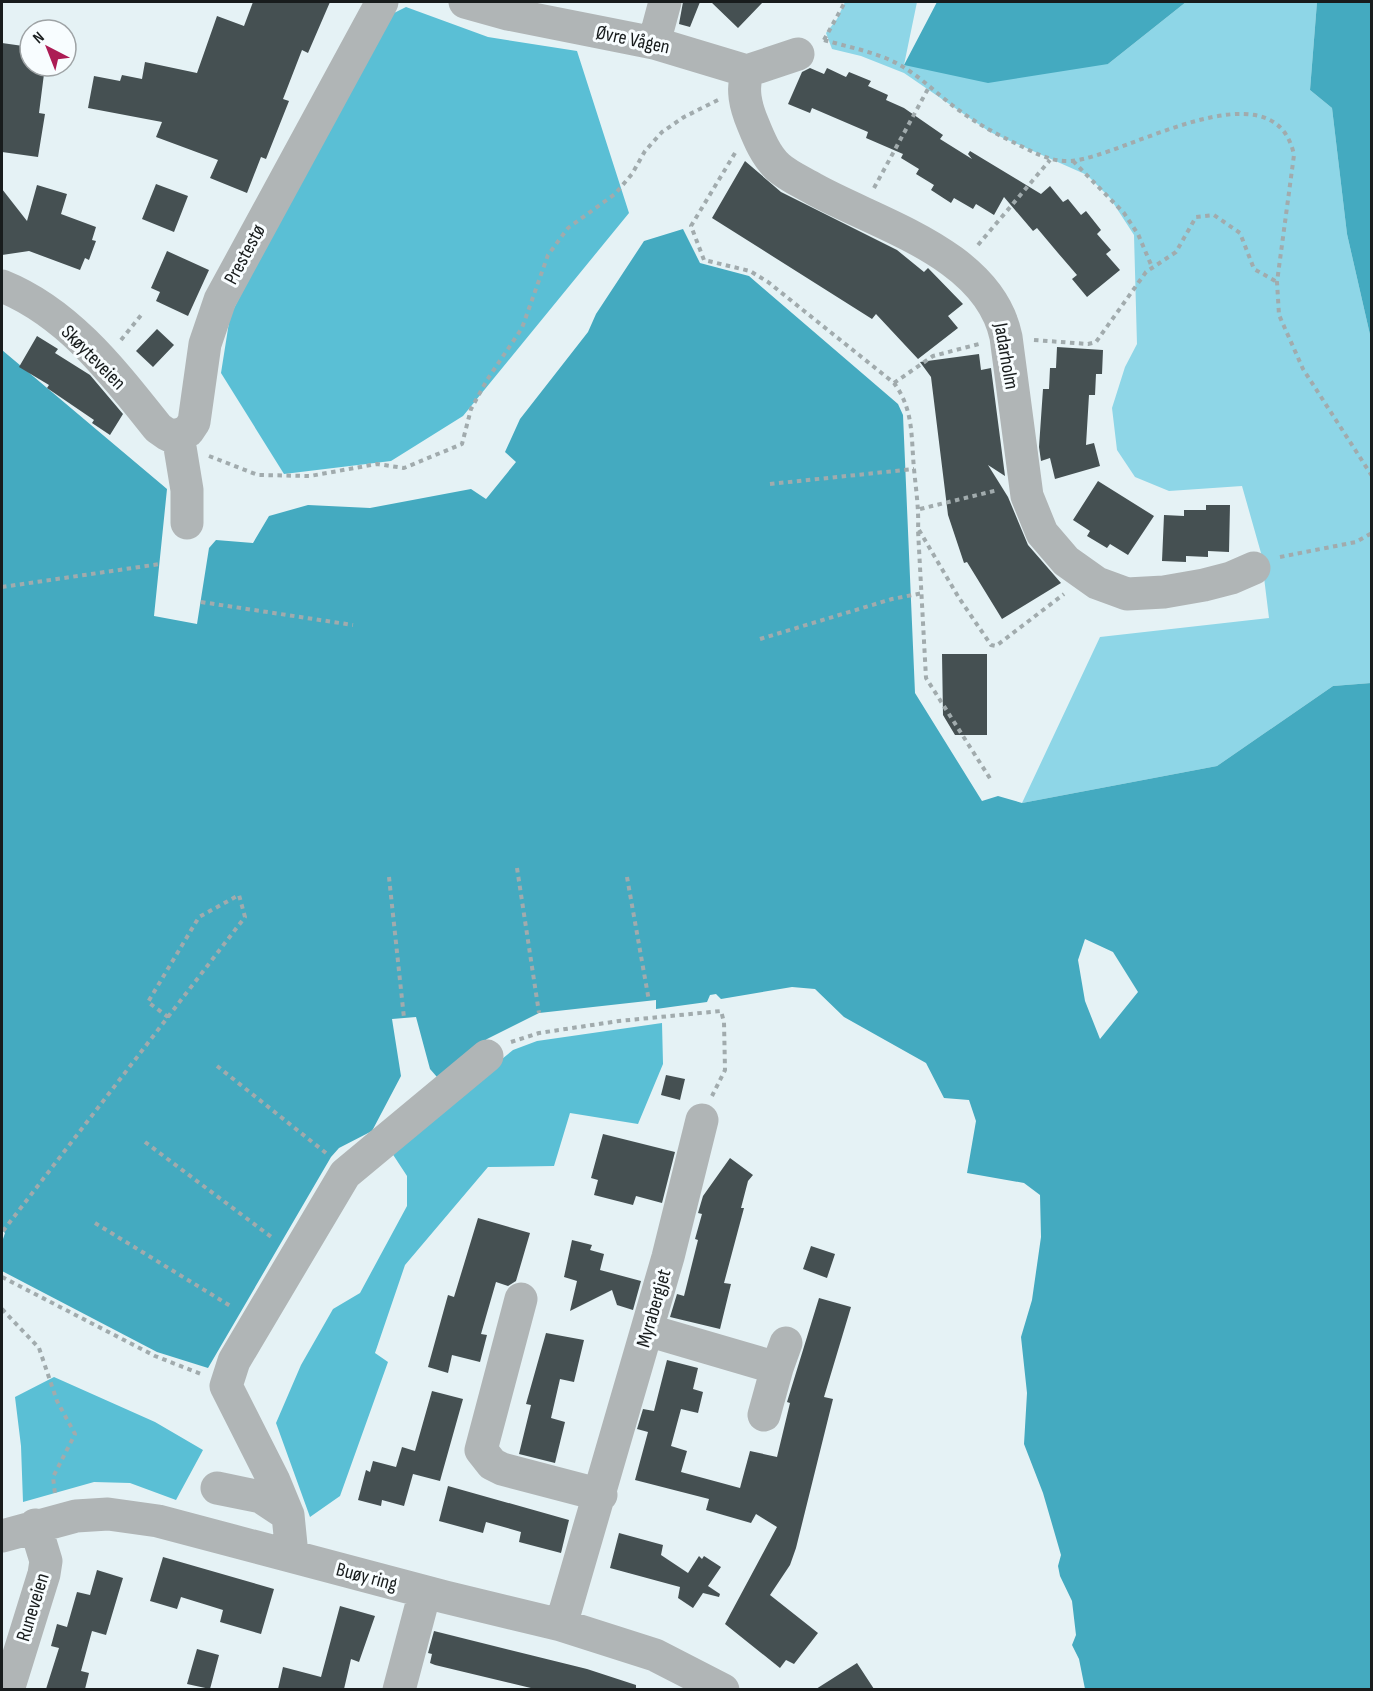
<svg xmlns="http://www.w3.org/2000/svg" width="1373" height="1691" font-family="'Sofia Sans Condensed',sans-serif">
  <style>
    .green { fill: #8ed6e7 }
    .forest { fill: #5abfd5 }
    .water { fill: #44aac0; fill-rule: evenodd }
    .building { fill: #455052 }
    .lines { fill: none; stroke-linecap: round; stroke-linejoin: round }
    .path { stroke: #a1abad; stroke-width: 4; stroke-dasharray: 4.5 4.5; stroke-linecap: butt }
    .minor { stroke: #b0b5b6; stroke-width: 33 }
    .labels { text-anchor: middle; stroke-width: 6; stroke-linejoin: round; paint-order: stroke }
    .street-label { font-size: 20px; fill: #181c1d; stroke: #f8fdff }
  </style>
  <rect width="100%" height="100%" fill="#e5f2f5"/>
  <path class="green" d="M845,2h72l-13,63 204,-1 78,-62h131l-7,88 22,18 15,126 24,105v344l-38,3 -116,80 -195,37 78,-166 169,-19 -8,-65 -19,-67 -73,5 -34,-14 -18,-27 -5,-42 13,-41 12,-23 -3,-109 -24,-37 -23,-23 -97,-43 -86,-59 -43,-17 -29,-7 -6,-16 11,-14z"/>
  <path class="forest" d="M406,7l82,30 89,14 52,162 -166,203 -72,45 -107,13 -63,-101 9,-57 152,-297z
    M662,1023l1,41 -25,60 -68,-11 -16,53 -66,1 -83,98 -30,88 13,9 -48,134 -30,21 -34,-94 25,-58 32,-56 27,-16 47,-87v-30l-17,-26 123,-100 24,-9z
    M54,1377l101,45 48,28 -27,50 -46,-17 -36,-1 -71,20 -2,-56 -6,-49z"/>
  <path class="water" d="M937,2h249l-78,62 -120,19 -84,-18z
    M1317,2h54v337l-24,-105 -15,-126 -22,-18z
    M683,229l17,34 49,13 149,128 5,11 12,278 67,108 16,-5 24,7 195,-37 116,-80 38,-3v1006h-286l-6,-30 -7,-14 4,-10 -4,-34 -12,-25 -2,-10 3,-11 -18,-62 -19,-49 3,-51 -6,-56 11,-37 9,-63 -1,-42 -16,-12 -57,-10 9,-52 -7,-21 -25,-2 -18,-35 -82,-46 -29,-28 -23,-2 -71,12 -5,-5 -6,1 -3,7 -51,7v-9l-117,13 -52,26 -50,38 -7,-8 -14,-52 -24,2 9,57 -29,55 -33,17 -8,9 -123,211 -51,-16 -155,-81v-29l3,-9 -3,-3v-880l165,139 -13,127 43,8 12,-76 7,-8 37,3 16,-27 39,-11 62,3 101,-19 15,10 30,-37 -11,-10 15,-33 68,-87 8,-18 48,-73zM1085,939l28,13 25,40 -38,47 -15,-38 -7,-41z"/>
  <path class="building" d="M253,2h77l-22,51 -6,-3 -19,49 6,2 -23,58 -5,-2 -14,36 -37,-15 8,-18 -62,-23 6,-15 -74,-14 6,-32 26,5 2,-6 20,4 3,-17 52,11 20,-57 27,10z
    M683,2h17l-10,25 -11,-3z
    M711,2h52l-25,26z
    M2,43l28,4v19h15l-6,47 6,1 -7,43 -36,-5z
    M810,68l14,6 3,-6 19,9 3,-5 22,9 -3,5 20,9 -2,5 18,8 39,27 -3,4 32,20 -4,-5 2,-3 71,43 9,-8 13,16 5,-3 13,16 5,-4 15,19 -4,4 14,16 -5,4 14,16 -33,27 -15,-18 5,-4 -19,-22 -21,-25 -4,3 -29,-34 -10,18 -18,-11 -3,5 -19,-11 -3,5 -20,-13 3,-5 -18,-11 3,-5 -18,-11 2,-4 -37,-16 2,-6 -56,-24 -2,5 -22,-9 14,-32z
    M745,161l36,31 116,58 27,22 4,-4 35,36 -15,12 10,12 -40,31 -42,-45 -4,5 -160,-101z
    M156,184l32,12 -14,36 -32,-13z
    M37,185l30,9 -6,20 35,13 -4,13 4,1 -7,19 -4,-2 -5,12 -51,-19 -27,4v-66l25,32z
    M167,251l42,19 -21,46 -32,-15 4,-9 -9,-4z
    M157,329l17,16 -21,22 -17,-16z
    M37,336l21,13 -3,4 35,22 33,39 -13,21 -18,-12 2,-3 -47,-32 2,-3 -30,-18z
    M1057,347l46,3 -1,24h-6l-1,21h-6l-3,50 8,-2 6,23 -45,13 -5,-21 -9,3 -2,-14 4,-58h6l1,-21h6z
    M979,354l2,16 10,-2 14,108 -17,-11 20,32 20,48 33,38 -59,36 -35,-57 -3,1 -16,-48 -17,-138 -11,-15z
    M1098,481l56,35 -26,39 -18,-11 -3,4 -20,-12 3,-5 -17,-11z
    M1206,505h24l-1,47 -21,-1v6l-22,-1v6l-24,-1 2,-46 20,1v-6h22z
    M942,654h45v81h-32l-12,-20z
    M666,1075l19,4 -5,21 -19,-5z
    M603,1134l72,18 -13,51 -26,-7 -3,9 -39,-10 4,-15 -7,-2z
    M730,1158l23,17 -5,6 -7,27h3l-20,75 7,1 -11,45 -50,-12 7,-23 7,2 14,-56 -3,-1 7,-25 -4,-1 5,-17z
    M478,1218l52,15 -14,48 -8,5 -12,-4 -15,52 6,1 -7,27 -28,-7 -4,18 -20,-6 20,-72 6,2z
    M572,1240l20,5 -2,5 14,4 -4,16 41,11 -8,29 -16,-5 -5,-15 -42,21 7,-30 -13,-4z
    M811,1246l24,8 -8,24 -24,-9z
    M819,1298l32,9 -27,90 9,2 -37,149 -6,17 -20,30 48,38 -24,31 -8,-4 -6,8 -55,-44 52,-97 -21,-13 -5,9 -45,-13 3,-11 -74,-19 13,-48 -11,-3 6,-20 11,2 13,-51 31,8 -5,21 10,3 -5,21 -17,-4 -10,37 16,5 -6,21 59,16 10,-37 27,6 13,-54 -3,-1z
    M546,1333l38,7 -10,42 -14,-3 -9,39 14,4 -10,41 -36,-9 12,-49 -5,-1z
    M432,1391l31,8 -23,82 -27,-7 -9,32 -22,-6 -1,6 -23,-6 8,-30 4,2 3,-11 23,6 6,-20 13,4z
    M448,1486l121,34 -8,33 -42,-11 2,-10 -35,-10 -3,11 -44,-12z
    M619,1533l44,12 -2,10 27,18 11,-17 3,3 2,-3 17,11 -13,19 12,8 -1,3 -16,-4 -10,15 -15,-10 2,-11 -70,-19z
    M163,1557l111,32 -13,45 -41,-12 3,-12 -42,-13 -4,12 -27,-8z
    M97,1570l26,8 -17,57 -14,-4 -11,40 8,2 -4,16h-39l13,-41 -8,-2 6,-22 10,3 10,-35 13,3z
    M340,1606l35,10 -16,46 -8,-3 -7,30h-66l5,-22 38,10z
    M434,1631l153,38 49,16v4h-101l-100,-24 -5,-2 2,-9 -4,-1z
    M197,1649l22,6 -9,34 -23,-5z
    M857,1663l17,26h-58z"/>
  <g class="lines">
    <path class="path" d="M824,40c24,7 52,12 74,24 22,12 39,30 58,44 21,16 44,28 67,39 16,8 30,15 48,14 53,-4 203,-100 223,-6l-17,127 2,33 24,54 69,107
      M824,40l21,-38
      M735,153l-44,73 13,34 46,11 18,11 126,101c20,27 17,54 20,86 2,21 5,40 4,61l8,148 65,102
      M1073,161l51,52 14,21 14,33
      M874,188l55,-101
      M978,245l72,-85
      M121,340l21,-26
      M1034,340l54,4 8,-2 50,-70 30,-20 20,-35 18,-2 26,18 14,36 23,13
      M894,383l39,-27 46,-12
      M209,456l49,19 52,1 67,-12 27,4 58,-24 9,-35 16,-29 35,-52 26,-73 20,-27 47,-34 17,-20 13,-23 17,-19 22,-15 34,-17
      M770,484l144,-15
      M920,509l78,-19
      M919,530l40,68 32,47 5,1 68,-52
      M1280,557l76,-15 16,-9
      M2,587l158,-23
      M201,602l152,23
      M760,639l132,-40 31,-6
      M517,868l22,145
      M389,877l15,141
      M627,877l22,124
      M511,1042l28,-9 80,-12 102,-10 3,11 1,48 -13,26
      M217,1066l109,87
      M145,1142l129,97
      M95,1223l137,84
      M3,1231l242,-314 -6,-22 -40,22 -51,85 20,15
      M2,1277l153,79 46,18
      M2,1309l37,39 18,53 18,33 -22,43 2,17"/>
    <path class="minor" d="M465,2l43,12 146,29 93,28 51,-17
      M654,43l11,-41
      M747,71c-5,19 -2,34 6,53 6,15 13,32 25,43 10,9 24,15 36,22 65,36 175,65 192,148l21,159 15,37 24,28 31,22 30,11 37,-2 40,-7 27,-7 23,-10
      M2,286c67,27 112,87 156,142l10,7h10
      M187,523v-33l-9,-55 10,-4 6,-9 11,-78 15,-44 162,-298
      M521,1299l-40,151 11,14 10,5 99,26
      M647,1330l130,38 9,-25
      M764,1415l13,-47
      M217,1488l44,9 27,18
      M2,1536l74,-20 32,-2 50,7 287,76 116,28 94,30 68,35
      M292,1555l-4,-40 -14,-34 -48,-95 8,-25 111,-187 142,-118
      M561,1625l107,-368 34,-137
      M8,1690l36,-116 2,-13 -11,-36
      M399,1690l26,-98"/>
  </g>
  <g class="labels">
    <g class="street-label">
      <text transform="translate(633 39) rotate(12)" y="7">Øvre Vågen</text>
      <text transform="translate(244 254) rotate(-62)" y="7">Prestestø</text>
      <text transform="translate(1007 356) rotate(80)" y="7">Jadarholm</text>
      <text transform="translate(94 357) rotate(45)" y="7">Skøyteveien</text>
      <text transform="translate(653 1308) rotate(-74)" y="7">Myrabergjet</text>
      <text transform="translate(367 1576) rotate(15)" y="7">Buøy ring</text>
      <text transform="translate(32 1607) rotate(-73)" y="7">Runeveien</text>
    </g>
  </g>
  <rect width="1373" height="1691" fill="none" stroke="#181c1d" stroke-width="6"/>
  <g transform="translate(48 48) rotate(318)"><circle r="28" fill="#f8fdff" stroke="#9ea3a5" stroke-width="1.5"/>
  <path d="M0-4.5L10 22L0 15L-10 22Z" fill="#ac1c55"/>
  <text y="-9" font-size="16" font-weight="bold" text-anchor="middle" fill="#181c1d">N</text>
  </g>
</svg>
